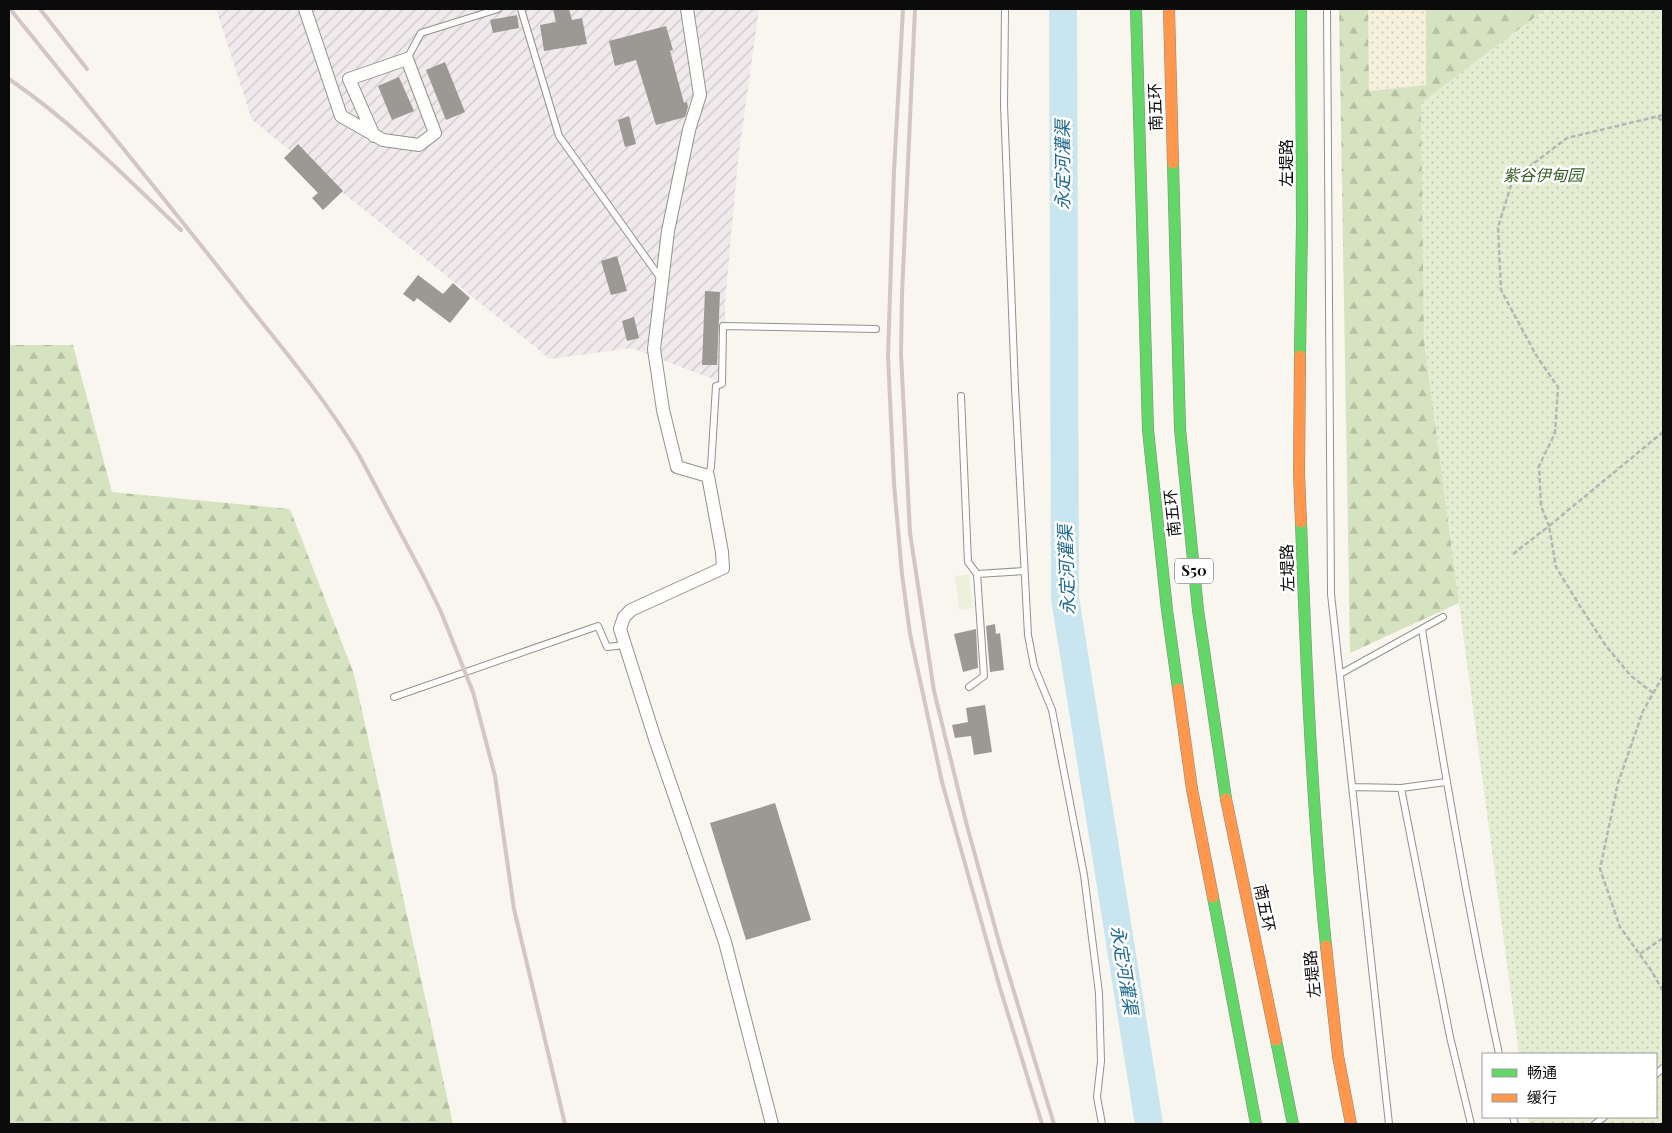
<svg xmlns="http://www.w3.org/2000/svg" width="1672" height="1133" font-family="'Playfair Display','Noto Sans SC',serif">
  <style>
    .industrial { fill: url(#industrial-furrows) }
    .farmland { fill: url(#farmland-dots) }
    .green { fill: url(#green-dots) }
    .forest { fill: url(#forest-firs) }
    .pitch { fill: #edf0da }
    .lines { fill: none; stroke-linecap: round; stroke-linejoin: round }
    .river { stroke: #c9e6f0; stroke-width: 28 }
    .building { fill: #9c9995 }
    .lane-casing { stroke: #92918e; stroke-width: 8 }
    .street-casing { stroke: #92918e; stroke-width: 14 }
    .fast-casing { stroke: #898784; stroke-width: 12 }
    .slow-casing { stroke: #898784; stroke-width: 12 }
    .path { stroke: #b7b6b5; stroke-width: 2.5; stroke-dasharray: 5 2.5; stroke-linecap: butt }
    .lane { stroke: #fefefd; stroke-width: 6 }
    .street { stroke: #fefefd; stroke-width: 12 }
    .fast { stroke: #63d668; stroke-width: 11 }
    .slow { stroke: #ff974d; stroke-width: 11 }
    .rail { stroke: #d4c6c6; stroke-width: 4 }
    .labels { text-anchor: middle; stroke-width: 5; stroke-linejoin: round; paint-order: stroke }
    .shield { fill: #fff; stroke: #545454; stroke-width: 1 }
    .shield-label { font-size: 15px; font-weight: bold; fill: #0b0b0b }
    .street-label { font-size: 16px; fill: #0b0b0b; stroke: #fff }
    .park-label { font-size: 16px; font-style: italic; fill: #335d22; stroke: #fff }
    .water-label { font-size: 18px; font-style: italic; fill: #206a91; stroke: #fff }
  </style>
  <defs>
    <pattern id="industrial-furrows" width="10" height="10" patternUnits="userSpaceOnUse" patternTransform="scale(1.25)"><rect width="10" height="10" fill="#f0eaec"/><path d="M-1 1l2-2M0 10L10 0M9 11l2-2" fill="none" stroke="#ccc7c9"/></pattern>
    <pattern id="farmland-dots" width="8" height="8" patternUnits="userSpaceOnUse" patternTransform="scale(1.25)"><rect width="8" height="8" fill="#f5f0dc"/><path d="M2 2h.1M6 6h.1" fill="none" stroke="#d1ccbb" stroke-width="1.8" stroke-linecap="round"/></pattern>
    <pattern id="green-dots" width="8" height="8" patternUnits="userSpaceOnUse" patternTransform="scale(1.25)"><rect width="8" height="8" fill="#e4ecd1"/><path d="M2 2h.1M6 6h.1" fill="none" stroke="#c2c9b2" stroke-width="1.8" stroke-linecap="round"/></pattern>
    <pattern id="forest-firs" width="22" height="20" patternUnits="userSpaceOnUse" patternTransform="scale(1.25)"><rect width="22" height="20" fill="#d6e3c0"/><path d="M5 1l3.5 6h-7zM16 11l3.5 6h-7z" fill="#b6c1a4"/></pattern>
  </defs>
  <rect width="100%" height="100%" fill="#f9f6ef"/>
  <path class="industrial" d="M216,9h543l-21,151 -13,143 1,81 -95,-36 -81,11 -298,-239z"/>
  <path class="farmland" d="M1368,9h58v76l-57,6z"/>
  <path class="green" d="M1546,9h117v1115h-134l-1,-7h128v-63h-137l-95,-714 -3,-237z"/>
  <path class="forest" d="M1339,9h29l1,82 57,-6v-76h120l-125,94 3,237 35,263 -109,50z
    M9,345h64l39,147 178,17 64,165 99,450h-444z"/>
  <path class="pitch" d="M969,574l4,34 -14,2 -4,-34z"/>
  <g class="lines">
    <path class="river" d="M1063,9l2,589 84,526"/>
  </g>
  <path class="building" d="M553,9h16l3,11 10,-2 5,26 -43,7 -4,-26 16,-3z
    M517,15l2,13 -26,5 -3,-13z
    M666,26l7,24 -3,1 14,52 3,-1 1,5 -3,10 -29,8 -20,-65 -21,6 -6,-25z
    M445,62l20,50 -19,8 -20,-50z
    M399,77l15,34 -22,9 -14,-34z
    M629,116l7,28 -11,3 -7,-27z
    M298,144l45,47 -20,19 -11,-12 6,-5 -34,-35z
    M617,256l10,35 -16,4 -10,-34z
    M418,275l25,19 10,-11 17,15 -20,25 -33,-25 -3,4 -11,-8z
    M705,291l15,1 -3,73h-15z
    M634,317l5,21 -12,3 -5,-20z
    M995,624l1,10 4,-1 4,37 -14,2 -4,-46z
    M976,629l2,39 -15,4 -9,-38z
    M985,705l7,47 -18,3 -3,-19 -16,2 -3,-13 16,-3 -2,-14z
    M775,803l36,117 -65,20 -36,-117z"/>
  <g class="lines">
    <g class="lane-casing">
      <path id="lane" d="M521,9l38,127 102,143
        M1005,9l-1,96 11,283 13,247 6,31 18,44 32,165 15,118 2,68 -4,36 5,27
        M1327,9l4,585 58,530
        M407,59l14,-26 77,-24
        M961,396l7,166 9,12 7,102 -15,11
        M708,476l3,-9 5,-81 6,-2 1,-58 153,3
        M977,574l47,-3
        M1422,629c22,143 47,284 77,425
        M1340,674l103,-57
        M394,697l204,-71 9,21 18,-2
        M1353,787l48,1 49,249 21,87
        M1401,788l45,-6
        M1656,1074l7,-6
        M1513,1117l2,7
        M1595,1124l9,-7"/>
    </g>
    <g class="street-casing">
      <path id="street" d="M305,9l36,107 42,24 36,5 16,-12 -28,-74 -58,20 25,57
        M687,9l13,86 -11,35 -21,101 -14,118 9,61 14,57 31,9 14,76 1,16 -92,42 -7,7 -4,12 35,110 70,203 47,182"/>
    </g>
    <g class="fast-casing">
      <path id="fast" d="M1136,9l12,421 19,180 11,79
        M1173,163l7,266 18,181 28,189
        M1300,356l2,-132 -1,-215
        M1301,522c5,141 11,283 25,424
        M1213,897l43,227
        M1276,1040l17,84"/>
    </g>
    <g class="slow-casing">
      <path id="slow" d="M1169,9l4,154
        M1300,356l-1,117 2,49
        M1178,689l14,100 21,108
        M1226,799l50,241
        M1326,946l12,110 13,68"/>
    </g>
    <path class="path" d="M1658,117l5,5
      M1513,554l36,-28 -8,-20 -2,-40 16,-33 3,-46 -22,-32 -35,-65 -3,-63 15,-48 54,-41 96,-23
      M1663,676l-20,35 -25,72 -18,86 20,58 31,43 12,21
      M1653,693l-22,-17 -25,-30 -28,-43 -22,-36 -7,-41 114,-94
      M1640,954l23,-16"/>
    <use href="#lane" class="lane"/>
    <use href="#street" class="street"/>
    <use href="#fast" class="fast"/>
    <use href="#slow" class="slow"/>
    <path class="rail" d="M10,9c78,97 158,193 234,291 40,50 82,100 115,155l65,122 17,35 32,80 22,84 19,133 51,215
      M40,9l47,60
      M903,9l-9,162 -6,185 6,128 8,90 8,60 32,148 58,206 42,136
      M915,9l-13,285 -1,60 9,179 24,158 33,135 34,123 53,175
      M9,79c63,43 117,98 172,151"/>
  </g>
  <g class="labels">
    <rect class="shield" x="1175" y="558.5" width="38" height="25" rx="4"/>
    <g class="shield-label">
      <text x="1194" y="576">S50</text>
    </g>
    <g class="street-label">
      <text transform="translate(1155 107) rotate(-92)" y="6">南五环</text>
      <text transform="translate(1286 163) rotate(-90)" y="6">左堤路</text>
      <text transform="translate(1172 513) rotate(-96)" y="6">南五环</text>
      <text transform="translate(1287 568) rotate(-92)" y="6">左堤路</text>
      <text transform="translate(1265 908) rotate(78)" y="6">南五环</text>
      <text transform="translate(1312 974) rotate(-96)" y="6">左堤路</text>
    </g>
    <g class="park-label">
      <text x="1543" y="181">紫谷伊甸园</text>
    </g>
    <g class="water-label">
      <text transform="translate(1063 165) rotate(-90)" y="6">永定河灌渠</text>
      <text transform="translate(1067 570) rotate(-92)" y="6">永定河灌渠</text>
      <text transform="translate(1124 970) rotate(81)" y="6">永定河灌渠</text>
    </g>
  </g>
  <rect width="1672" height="1133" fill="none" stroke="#0b0b0b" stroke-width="20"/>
  <rect x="1482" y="1053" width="175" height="65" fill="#ffffff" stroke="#9d9d9d"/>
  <rect x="1492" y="1069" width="25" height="8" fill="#63d668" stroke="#9d9d9d"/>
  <text x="1527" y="1078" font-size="15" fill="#0b0b0b">畅通</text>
  <rect x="1492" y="1094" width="25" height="8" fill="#ff974d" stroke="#9d9d9d"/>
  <text x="1527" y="1103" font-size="15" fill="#0b0b0b">缓行</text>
</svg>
